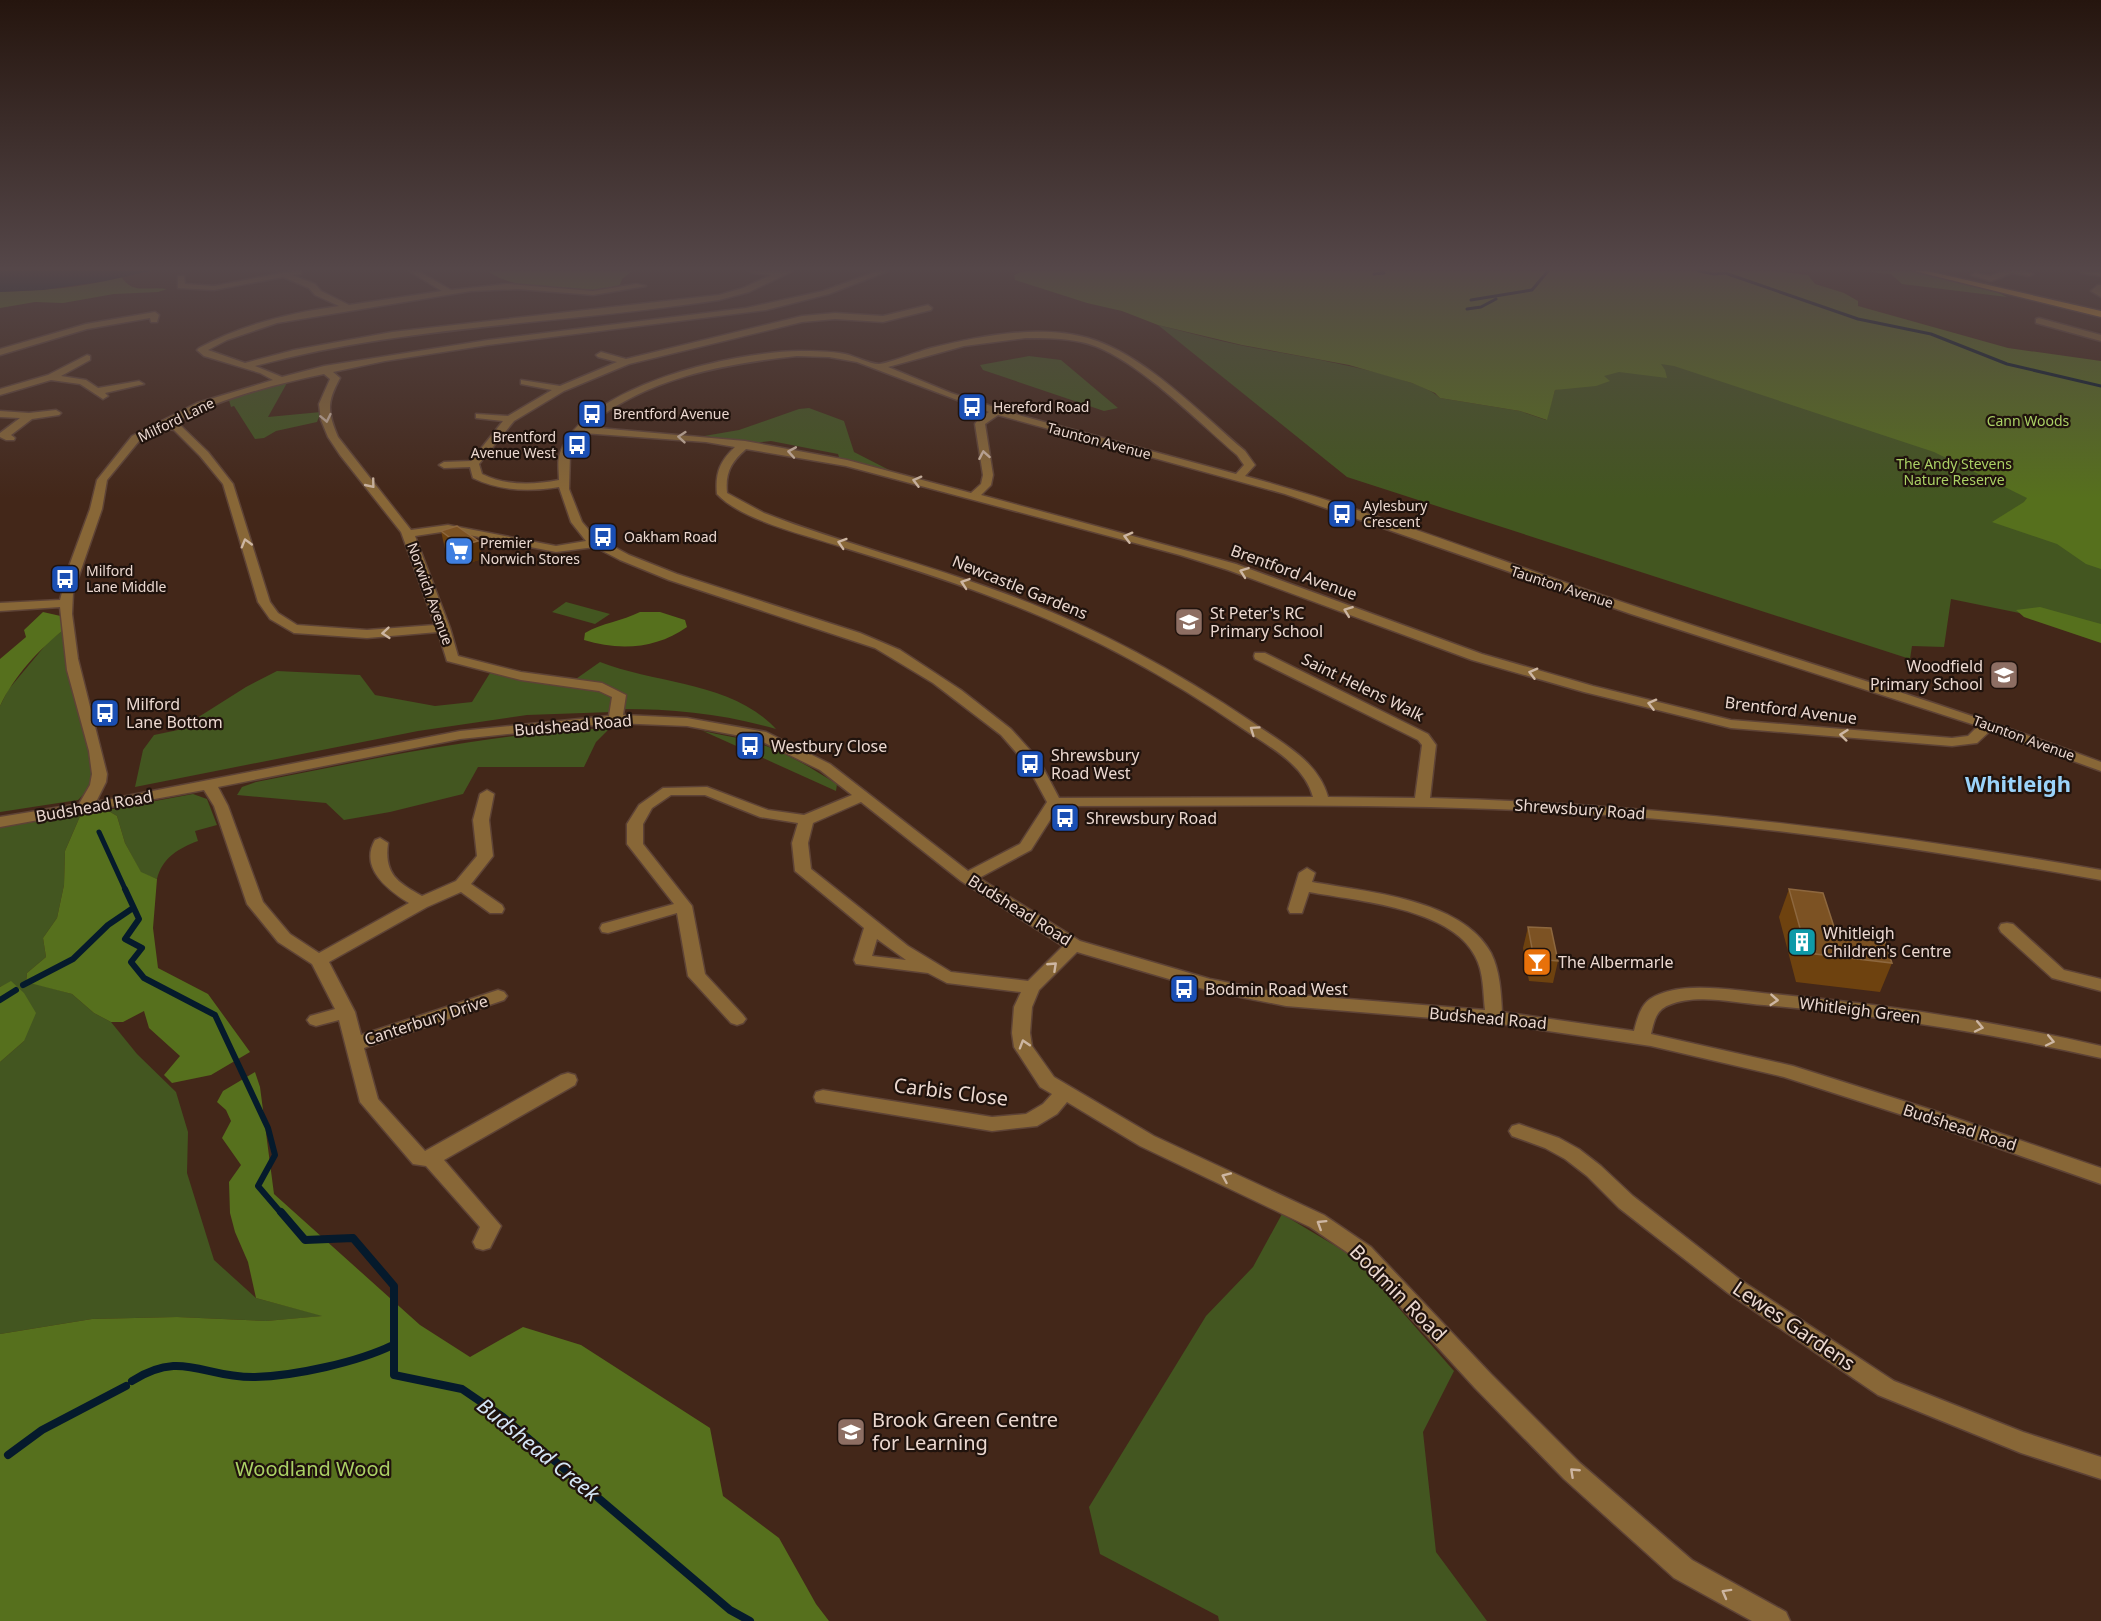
<svg xmlns="http://www.w3.org/2000/svg" width="2101" height="1621" font-family="'Noto Sans',sans-serif">
  <style>
    .green { fill: #435620 }
    .forest { fill: #56701d }
    .water { fill: #051a2c }
    .lines { fill: none; stroke-linecap: round; stroke-linejoin: round }
    .stream-far3 { stroke: #051a2c; stroke-width: 3 }
    .stream-far2 { stroke: #051a2c; stroke-width: 5 }
    .stream-far1 { stroke: #051a2c; stroke-width: 6 }
    .stream { stroke: #051a2c; stroke-width: 8 }
    .minor-casing { stroke: #5e4336; stroke-width: 3 }
    .major-casing { stroke: #5e4336; stroke-width: 3 }
    .minor { fill: #886737; fill-rule: evenodd }
    .major { fill: #e19d25; fill-rule: evenodd }
    .wall { fill: #6e420f }
    .shaded-wall { fill: #57310a }
    .building { fill: #7c5223; stroke: #8d673e; stroke-width: 1.5 }
    .oneway { stroke: #cdb6a2 }
    .labels { text-anchor: middle; stroke-width: 4.5; stroke-linejoin: round; paint-order: stroke }
    .far-poi-label { font-size: 14px; fill: #ebd8d0; stroke: #20130d; text-anchor: start }
    .far-street-label { font-size: 14px; fill: #ebd8d0; stroke: #20130d }
    .far-park-label { font-size: 14px; fill: #abd165; stroke: #20130d }
    .street-label { font-size: 16px; fill: #ebd8d0; stroke: #20130d }
    .poi-label { font-size: 16px; fill: #ebd8d0; stroke: #20130d; text-anchor: start }
    .near-street-label { font-size: 20px; fill: #ebd8d0; stroke: #20130d }
    .near-poi-label { font-size: 20px; fill: #ebd8d0; stroke: #20130d; text-anchor: start }
    .near-park-label { font-size: 20px; fill: #abd165; stroke: #20130d }
    .near-water-label { font-size: 21px; font-style: italic; fill: #d4e5f6; stroke: #20130d }
    .district-label { font-size: 22px; font-weight: bold; fill: #9bd3fa; stroke: #20130d }
  </style>
  <rect width="100%" height="100%" fill="#432719"/>
  <path class="green" d="M1091,271l1010,115v248l-53,-15 -97,-20 -7,48 -32,-1 -2,13 -563,-182 -189,-152c29,7 57,15 86,21 37,7 175,28 196,52l80,13 26,9 9,-30 10,-2z
    M1029,356l32,4 57,48 -14,3 -121,-41 -3,-5z
    M279,381l8,2 -19,34 53,-5 -4,10 -41,9 -12,7 -9,1 -21,-33 -3,1 -3,-10z
    M809,408l35,13 10,31 43,22 -57,-14 -2,-6 -67,-13 -17,2 -50,-7 35,-6 60,-21z
    M566,602l44,12 -15,10 -43,-12z
    M66,628l22,115 4,31 -2,14 -12,12 -78,12v-106l8,-16 41,-49z
    M600,662c56,22 133,20 176,67 -52,-15 -101,-20 -154,-20l1,-15 -50,-13z
    M277,671l83,4 15,20 60,11 37,-4 18,-29 110,16 15,7 -3,16 -85,3 -109,16 -283,56 8,-37 11,-15 24,-5 68,-43z
    M610,728l-14,14 -12,25h-106l-15,27 -73,18 -46,8 -18,-17 -89,-8 5,-8 14,-5c118,-23 234,-49 354,-54z
    M703,731c17,4 34,6 51,11 29,8 57,26 83,42l-1,7z
    M193,794l14,5 10,26 -22,6 3,10c-19,7 -36,17 -41,38l-16,-6 -16,-30 -8,-27 -10,-6z
    M81,814l-16,37 -1,34 -7,33 -14,20 3,19 -19,16 -1,8 46,13 22,19 17,9 26,32 39,38 12,40 -1,41 27,87 42,38 68,18 -58,5 -89,-4 -85,2 -92,15v-272l24,-21 -13,-59 -11,5v-160z
    M1282,1214l72,43 100,114 -31,61 13,120 51,69h-268l-1,-5 -118,-62 -11,-47 117,-191 47,-49z"/>
  <path class="forest" d="M488,271h144l-10,8 -2,6c-6,2 -12,5 -18,6 -27,3 -94,-3 -114,-20z
    M1024,271h749l35,4 7,9 29,9 14,8v5l150,42 93,13v208l-15,-5 -29,-20 -65,-22 32,-20 3,-4 -93,-46 -260,-86 -13,-2 4,6 2,8 -48,-6 -15,4 6,5 -14,5 -41,4 -8,30 -27,-9 -80,-13 -5,-5 -23,-10 -63,-18 -107,-20 -84,-20 -36,-14 -35,-8 -72,-23 -1,-5z
    M1861,271h52l80,19 14,7 -105,-13 -11,-10z
    M121,276c11,19 26,10 46,13l-9,3 -44,2 -51,9 -28,-1 -35,6v-16c40,-2 83,-3 121,-16z
    M2040,607l61,17v19l-77,-26 -8,-7z
    M43,612l22,5 1,11c-26,20 -52,48 -66,78v-47l26,-22 -2,-7z
    M640,612h20l25,8 2,7c-31,22 -68,24 -103,13l1,-7c17,-10 37,-12 55,-21z
    M107,810l10,6 8,27 16,29 16,7 -4,49 5,40 50,26 42,58 -39,23 -39,8 -8,-8 16,-19 -31,-28 -5,-17 -21,11h-12l-17,-9 -22,-19 -46,-12 1,-9 19,-16 -3,-19 14,-20 7,-33 1,-34 16,-37z
    M11,981l13,12 12,20 -12,28 -24,21v-75z
    M255,1072l5,15 14,107 146,131 50,32 53,-30 58,18 129,83 13,68 56,42 37,66 13,17h-829v-287l92,-15 85,-2 89,4 56,-5 -66,-18 -8,-36 -13,-30 -5,-19 -1,-31 12,-17 -19,-27 9,-17 -5,-11 -9,-8 6,-11z"/>
  <path class="water" d="M0,271h150l-44,10 -63,9 -43,2z"/>
  <g class="lines">
    <path class="stream-far3" d="M1699,271l15,3 11,-1 133,46 73,15 76,30 94,22
      M1374,274l10,-1 -2,-2
      M1471,300l61,-10 16,-19
      M1467,309l14,-2 15,-8"/>
    <path class="stream-far2" d="M99,832l27,59"/>
    <path class="stream-far1" d="M125,889l14,30 -14,20 17,9 -11,14 13,16 71,37 53,113 7,27 -17,31 24,28
      M23,985l50,-26 35,-34 25,-17
      M0,1000l16,-10"/>
    <path class="stream" d="M281,1212l24,28 48,-2 41,48v89l68,14 41,28 227,193 20,11
      M132,1381c50,-32 71,-3 123,-4 40,-1 103,-15 138,-32
      M8,1455l34,-25 84,-44"/>
    <g class="minor-casing">
      <path id="minor" d="M292,271h9v3l-9,1 23,9 6,7 28,14 93,-14 -33,-20h9l33,19 56,-6 86,7 43,-7 10,2 -53,9 -75,-6 -47,2 -194,32 -50,17 -19,10 37,13 49,-13 98,-18 327,-37 24,-7 28,-13 -18,-2 -4,-2h44l-44,21 -30,8c-155,24 -312,25 -464,66l27,11 42,-11 164,-26 258,-32 77,-17 55,-20h10l-59,23 -63,16 -278,35 -103,16 -52,11 7,6c-13,24 -13,33 -2,59l73,93 37,-5 108,21 30,-5 -15,-19 -12,-35c-30,5 -59,4 -86,-9l-3,-11 -26,1 -5,-3 5,-3 27,-1 32,-40 -27,-3v-4l32,2 44,-26 -31,-6v-4l39,6 57,-24 -19,-5 -2,-2 5,-3 25,7 176,-43 33,-3 48,3 45,-11 4,3 -1,2 -48,12 -48,-3 -33,3 -173,42 -65,27 -50,30 -35,43 3,10c24,12 51,11 77,6 0,-8 -2,-19 1,-27 26,-68 173,-101 239,-102 16,0 31,0 46,3 10,2 24,10 34,10 11,-1 40,-13 52,-16 49,-12 108,-24 157,-10 56,16 112,75 157,113l10,14 -10,11c133,36 261,88 392,131 155,52 311,97 464,155v9l-111,-40 -13,12 -25,3 -221,-18 -147,-36 -112,-32 -244,-90 -48,-15 -334,-89 -100,-17c-15,13 -21,24 -19,44l37,20c79,31 163,51 242,81 87,32 169,76 246,128 28,20 66,38 76,75l87,1 7,-53 -4,-5 -163,-81 -1,-3 1,-3h10l163,81 8,11 -6,53c226,6 449,33 671,72v10c-164,-29 -329,-54 -495,-65 -182,-13 -365,-9 -547,-9l-28,44 -52,28 101,63 130,38 76,15 199,16c-2,-17 -1,-38 -10,-54 -24,-48 -118,-55 -166,-64l-7,21h-12l-2,-4 11,-36 8,-5 8,5 -3,9c55,10 150,17 179,71 9,18 10,40 11,59l132,19c3,-11 6,-25 16,-32 30,-20 87,-8 122,-5 111,10 220,27 329,52v12c-111,-25 -223,-43 -337,-53 -29,-2 -67,-12 -95,0 -13,5 -15,16 -18,29l142,32 139,44 169,58v16l-183,-64 -134,-43 -133,-31 -157,-23 -208,-17 -76,-15 -133,-39 -38,38 -7,17 -2,26 2,13 22,31 100,59 170,79 47,32 120,127 89,89 112,97 94,52 4,9h-38l-78,-43 -110,-99 -89,-91 -118,-129 -47,-32 -170,-81 -73,-44 -10,12 -20,12 -45,5 -176,-29 -2,-5 2,-5 7,-2 169,27 34,-3 17,-10 9,-10 -12,-7 -26,-40 -2,-14 2,-26 7,-15 -74,-9 -19,-10 -72,-9 -2,-4 10,-32 -69,-57 -3,-28 6,-20 -38,-6 -55,-22h-34l-19,13 -9,16v20l49,62 13,68 38,41 3,4 -3,4 -6,2 -6,-2 -43,-47 -11,-63 -69,20 -6,-1 -2,-4 2,-4 72,-20 -47,-60v-20l12,-19 24,-17 44,-1 61,23 36,5 48,-20 -32,-25 -63,-31 -70,-13 -72,-3 -155,16 -242,48 10,19 35,96 27,32 29,19 90,-50c-21,-13 -50,-35 -34,-63l5,-2 8,5c-4,31 9,39 34,53l34,-15 21,-25 -4,-36 7,-26 7,-4 7,4 -5,26 4,36 -22,28 31,21 2,4 -2,4h-12l-29,-21 -34,15 -98,55 26,50 6,23 137,-45 6,2 3,4 -3,4 -140,48 14,51 47,52 136,-76 7,-2 7,2 2,5 -2,5 -131,75 57,66 -11,22 -7,2 -7,-2 -3,-6 7,-15 -54,-61 -13,-2 -53,-62 -21,-82 -23,6 -6,-2 -3,-4 3,-4 25,-7 -23,-45 -34,-22 -31,-38 -33,-98 -10,-16 -204,37v-10l79,-13 11,-19 2,-11 -3,-23 -22,-81 -7,-63 -60,4v-8l60,-3 8,-31 22,-60 7,-29 35,-44 65,-33 76,-23 -13,-7 -56,-17 -7,-6 2,-2c44,-24 91,-35 140,-42l-24,-11 -6,-7 -26,-11 -69,13 -36,-2v-12h6l1,8 29,2zM1026,338c19,0 37,0 55,4 50,10 117,80 156,113l7,10 -8,9 -214,-58 -71,-23 -63,-26 76,-21zM797,356l32,1 28,5 132,50 -9,5 -5,7 8,51 -2,9 -10,9 -124,-33 -102,-19 -158,-14c58,-49 137,-63 210,-71zM324,374l6,5 -11,25 2,16 7,17 12,18 61,77 34,93 -68,5 -70,-5 -19,-12 -8,-11 -37,-118 -25,-32 -27,-26 -10,-2c48,-25 100,-39 153,-50zM998,415l287,79 346,120 347,112 -10,10 -16,2 -221,-18 -138,-34 -111,-32 -246,-90 -255,-69 10,-10 2,-10 -8,-51zM163,428l11,2 26,26 23,28 35,118 12,17 24,14 73,5 71,-6 9,29 74,19 78,11 13,6 -3,19 -149,15 -364,71 10,-20 1,-8 -29,-115 -6,-45 1,-21 29,-84 5,-29 32,-39zM583,433l123,9 29,5c-15,14 -20,26 -18,47 25,27 93,42 128,54 52,16 104,32 155,52 85,32 165,75 239,126 27,19 65,37 74,71l-254,1 -20,-38 -28,-31 -50,-39 -61,-40 -40,-17 -183,-59 -48,-19 -35,-19 -12,-14 -13,-33 1,-35zM448,531l108,21 39,-5 25,13 49,20 206,68 58,35 68,52 26,30 20,37 -27,42 -52,27 -138,-107 -64,-32 -79,-14 -64,-3 3,-20 -24,-12 -81,-11 -63,-16 -8,-28 -35,-92zM861,802l100,79 102,65 -35,35 -77,-9 -43,-26 -97,-77 -3,-26 5,-20zM877,939l29,21 -34,-4z
        M2004,271h20l9,3 -4,2 -17,-3 -21,8 -20,-6 4,-2 15,3z
        M2080,271l21,1v4l-20,-3z
        M2098,285h3v12l-10,-6z
        M155,312l4,3 -2,7h-6l-1,-4 -63,11 -87,26v-6l86,-25z
        M2039,318l62,17v6l-65,-18v-4z
        M87,355l3,1v4l-29,16 25,4 12,8 41,-7 5,3 -39,9 3,3 -5,3 -23,-15 -29,-4 -51,15v-6l48,-14z
        M56,410l5,3 -2,2 -27,4 -21,16 4,3 -1,2h-8l-6,-3v-4l20,-15 -20,-1v-6l29,2z
        M2007,923l6,1 51,46 37,9v12l-49,-13 -51,-46 -2,-4 2,-4z
        M1519,1124l40,14 20,11 22,17 32,30 109,85 152,100 129,51 78,25v22l-80,-26 -143,-58 -150,-102 -109,-85 -32,-32 -22,-17 -20,-11 -33,-12 -3,-5 3,-5z"/>
    </g>
    <g class="major-casing">
      <path id="major" d="M1914,271h13l174,40v6z"/>
    </g>
    <use href="#minor" class="minor"/>
    <use href="#major" class="major"/>
  </g>
  <path class="wall" d="M441,531l37,10 4,18 -16,5 -21,-15z
    M1789,889l47,44 56,30 -12,29 -84,-10 -17,-65z
    M1528,927l30,34 -5,22 -24,-2 -6,-33z"/>
  <path class="shaded-wall" d="M478,541l4,18 -16,5 -5,-18z"/>
  <path class="building" d="M457,526l21,15 -17,5 -20,-15z
    M1789,889l34,4 13,40 48,6 8,24 -85,-10z
    M1528,927l23,1 7,33 -24,-2z"/>
  <defs><path id="oneway-chevron" d="M-2-3.5L2.5 0L-2 3.5" fill="none" stroke-width="1.6" stroke-linecap="round" stroke-linejoin="round" transform="scale(1.5)"/></defs>
  <g class="oneway">
    <use href="#oneway-chevron" transform="translate(326 418) rotate(78)"/>
    <use href="#oneway-chevron" transform="translate(682 437) rotate(-175)"/>
    <use href="#oneway-chevron" transform="translate(792 452) rotate(-170)"/>
    <use href="#oneway-chevron" transform="translate(984 455) rotate(-100)"/>
    <use href="#oneway-chevron" transform="translate(917 481) rotate(-165)"/>
    <use href="#oneway-chevron" transform="translate(371 484) rotate(51)"/>
    <use href="#oneway-chevron" transform="translate(1128 537) rotate(-165)"/>
    <use href="#oneway-chevron" transform="translate(246 543) rotate(-106)"/>
    <use href="#oneway-chevron" transform="translate(842 543) rotate(-162)"/>
    <use href="#oneway-chevron" transform="translate(1244 572) rotate(-160)"/>
    <use href="#oneway-chevron" transform="translate(965 583) rotate(-161)"/>
    <use href="#oneway-chevron" transform="translate(1348 611) rotate(-159)"/>
    <use href="#oneway-chevron" transform="translate(386 633) rotate(175)"/>
    <use href="#oneway-chevron" transform="translate(1533 673) rotate(-165)"/>
    <use href="#oneway-chevron" transform="translate(1652 704) rotate(-166)"/>
    <use href="#oneway-chevron" transform="translate(1254 730) rotate(-145)"/>
    <use href="#oneway-chevron" transform="translate(1844 735) rotate(-174)"/>
    <use href="#oneway-chevron" transform="translate(1053 966) rotate(-43)"/>
    <use href="#oneway-chevron" transform="translate(1774 1000) rotate(4)"/>
    <use href="#oneway-chevron" transform="translate(1979 1027) rotate(12)"/>
    <use href="#oneway-chevron" transform="translate(2050 1041) rotate(12)"/>
    <use href="#oneway-chevron" transform="translate(1024 1044) rotate(-107)"/>
    <use href="#oneway-chevron" transform="translate(1226 1177) rotate(-156)"/>
    <use href="#oneway-chevron" transform="translate(1321 1224) rotate(-148)"/>
    <use href="#oneway-chevron" transform="translate(1574 1472) rotate(-137)"/>
    <use href="#oneway-chevron" transform="translate(1726 1593) rotate(-151)"/>
  </g>
  <linearGradient id="sky" x2="0" y2="1"><stop stop-color="#25150e"/><stop offset="0.54" stop-color="#554749"/><stop offset="1" stop-color="#554749" stop-opacity="0"/></linearGradient>
  <rect width="2101" height="498" fill="url(#sky)"/>
  <defs>
    <g id="bus-square" transform="scale(1.5)"><rect x="-9" y="-9" width="18" height="18" rx="4" fill="#1a4fb4" stroke="#20130d"/><path d="M-5-6H5V4H4V6H2V4H-2V6H-4V4H-5ZM-3.5-4V0h7V-4ZM-3.5 1.2v1.5H-2V1.2ZM2 1.2v1.5H3.5V1.2Z" fill="#fff"/></g>
    <g id="supermarket-square" transform="scale(1.5)"><rect x="-9" y="-9" width="18" height="18" rx="4" fill="#3f7fe0" stroke="#20130d"/><path d="M-6-5.5h2.5l.6 2H6L4.5 2H-2.5L-4.4-4H-6ZM-1.5 3.2a1.3 1.3 0 1 0 .1 0ZM3 3.2a1.3 1.3 0 1 0 .1 0Z" fill="#fff"/></g>
    <g id="school-square" transform="scale(1.5)"><rect x="-9" y="-9" width="18" height="18" rx="4" fill="#8d6e63" stroke="#20130d"/><path d="M0-5L7-2L0 1L-7-2ZM-4 1L0 2.5L4 1V4Q0 6-4 4Z" fill="#fff"/></g>
    <g id="building-square" transform="scale(1.5)"><rect x="-9" y="-9" width="18" height="18" rx="4" fill="#0f9aa8" stroke="#20130d"/><path d="M-4-6H4V6H1V3H-1V6H-4ZM-2.5-4.3h1.7v1.8h-1.7ZM.8-4.3h1.7v1.8H.8ZM-2.5-1h1.7V.8h-1.7ZM.8-1h1.7V.8H.8Z" fill="#fff"/></g>
    <g id="bar-square" transform="scale(1.5)"><rect x="-9" y="-9" width="18" height="18" rx="4" fill="#e8710a" stroke="#20130d"/><path d="M-6-5H6L.8 .8V4.5H3.5V6h-7V4.5H-.8V.8Z" fill="#fff"/></g>
  </defs>
  <g fill-rule="evenodd">
    <use href="#bus-square" x="972" y="407"/>
    <use href="#bus-square" x="592" y="414"/>
    <use href="#bus-square" x="577" y="445"/>
    <use href="#bus-square" x="1342" y="514"/>
    <use href="#bus-square" x="603" y="537"/>
    <use href="#supermarket-square" x="459" y="551"/>
    <use href="#bus-square" x="65" y="579"/>
    <use href="#school-square" x="1189" y="622"/>
    <use href="#school-square" x="2004" y="675"/>
    <use href="#bus-square" x="105" y="713"/>
    <use href="#bus-square" x="750" y="746"/>
    <use href="#bus-square" x="1030" y="764"/>
    <use href="#bus-square" x="1065" y="818"/>
    <use href="#building-square" x="1802" y="942"/>
    <use href="#bar-square" x="1537" y="962"/>
    <use href="#bus-square" x="1184" y="989"/>
    <use href="#school-square" x="851" y="1432"/>
  </g>
  <g class="labels">
    <g class="far-poi-label">
      <text x="993" y="412">Hereford Road</text>
      <text x="613" y="419">Brentford Avenue</text>
      <text x="556" y="442" text-anchor="end">Brentford<tspan x="556" dy="16">Avenue West</tspan></text>
      <text x="1363" y="511">Aylesbury<tspan x="1363" dy="16">Crescent</tspan></text>
      <text x="624" y="542">Oakham Road</text>
      <text x="480" y="548">Premier<tspan x="480" dy="16">Norwich Stores</tspan></text>
      <text x="86" y="576">Milford<tspan x="86" dy="16">Lane Middle</tspan></text>
    </g>
    <g class="far-street-label">
      <text transform="translate(176 420) rotate(-26)" y="5">Milford Lane</text>
      <text transform="translate(1099 441) rotate(15)" y="5">Taunton Avenue</text>
      <text transform="translate(1562 587) rotate(18)" y="5">Taunton Avenue</text>
      <text transform="translate(430 594) rotate(70)" y="5">Norwich Avenue</text>
      <text transform="translate(2024 738) rotate(20)" y="5">Taunton Avenue</text>
    </g>
    <g class="far-park-label">
      <text x="2028" y="426">Cann Woods</text>
      <text x="1954" y="469">The Andy Stevens<tspan x="1954" dy="16">Nature Reserve</tspan></text>
    </g>
    <g class="street-label">
      <text transform="translate(1294 572) rotate(20)" y="6">Brentford Avenue</text>
      <text transform="translate(1020 587) rotate(22)" y="6">Newcastle Gardens</text>
      <text transform="translate(1363 687) rotate(26)" y="6">Saint Helens Walk</text>
      <text transform="translate(1791 710) rotate(7)" y="6">Brentford Avenue</text>
      <text transform="translate(573 725) rotate(-5)" y="6">Budshead Road</text>
      <text transform="translate(94 806) rotate(-10)" y="6">Budshead Road</text>
      <text transform="translate(1580 809) rotate(4)" y="6">Shrewsbury Road</text>
      <text transform="translate(1020 910) rotate(32)" y="6">Budshead Road</text>
      <text transform="translate(1860 1010) rotate(7)" y="6">Whitleigh Green</text>
      <text transform="translate(1488 1018) rotate(5)" y="6">Budshead Road</text>
      <text transform="translate(426 1020) rotate(-18)" y="6">Canterbury Drive</text>
      <text transform="translate(1960 1127) rotate(18)" y="6">Budshead Road</text>
    </g>
    <g class="poi-label">
      <text x="1210" y="619">St Peter's RC<tspan x="1210" dy="18">Primary School</tspan></text>
      <text x="1983" y="672" text-anchor="end">Woodfield<tspan x="1983" dy="18">Primary School</tspan></text>
      <text x="126" y="710">Milford<tspan x="126" dy="18">Lane Bottom</tspan></text>
      <text x="771" y="752">Westbury Close</text>
      <text x="1051" y="761">Shrewsbury<tspan x="1051" dy="18">Road West</tspan></text>
      <text x="1086" y="824">Shrewsbury Road</text>
      <text x="1823" y="939">Whitleigh<tspan x="1823" dy="18">Children's Centre</tspan></text>
      <text x="1558" y="968">The Albermarle</text>
      <text x="1205" y="995">Bodmin Road West</text>
    </g>
    <g class="near-street-label">
      <text transform="translate(951 1092) rotate(7)" y="7">Carbis Close</text>
      <text transform="translate(1398 1293) rotate(45)" y="7">Bodmin Road</text>
      <text transform="translate(1794 1326) rotate(34)" y="7">Lewes Gardens</text>
    </g>
    <g class="near-poi-label">
      <text x="872" y="1427">Brook Green Centre<tspan x="872" dy="23">for Learning</tspan></text>
    </g>
    <g class="near-park-label">
      <text x="313" y="1476">Woodland Wood</text>
    </g>
    <g class="near-water-label">
      <text transform="translate(538 1450) rotate(39)" y="7">Budshead Creek</text>
    </g>
    <g class="district-label">
      <text x="2018" y="792">Whitleigh</text>
    </g>
  </g>
</svg>
